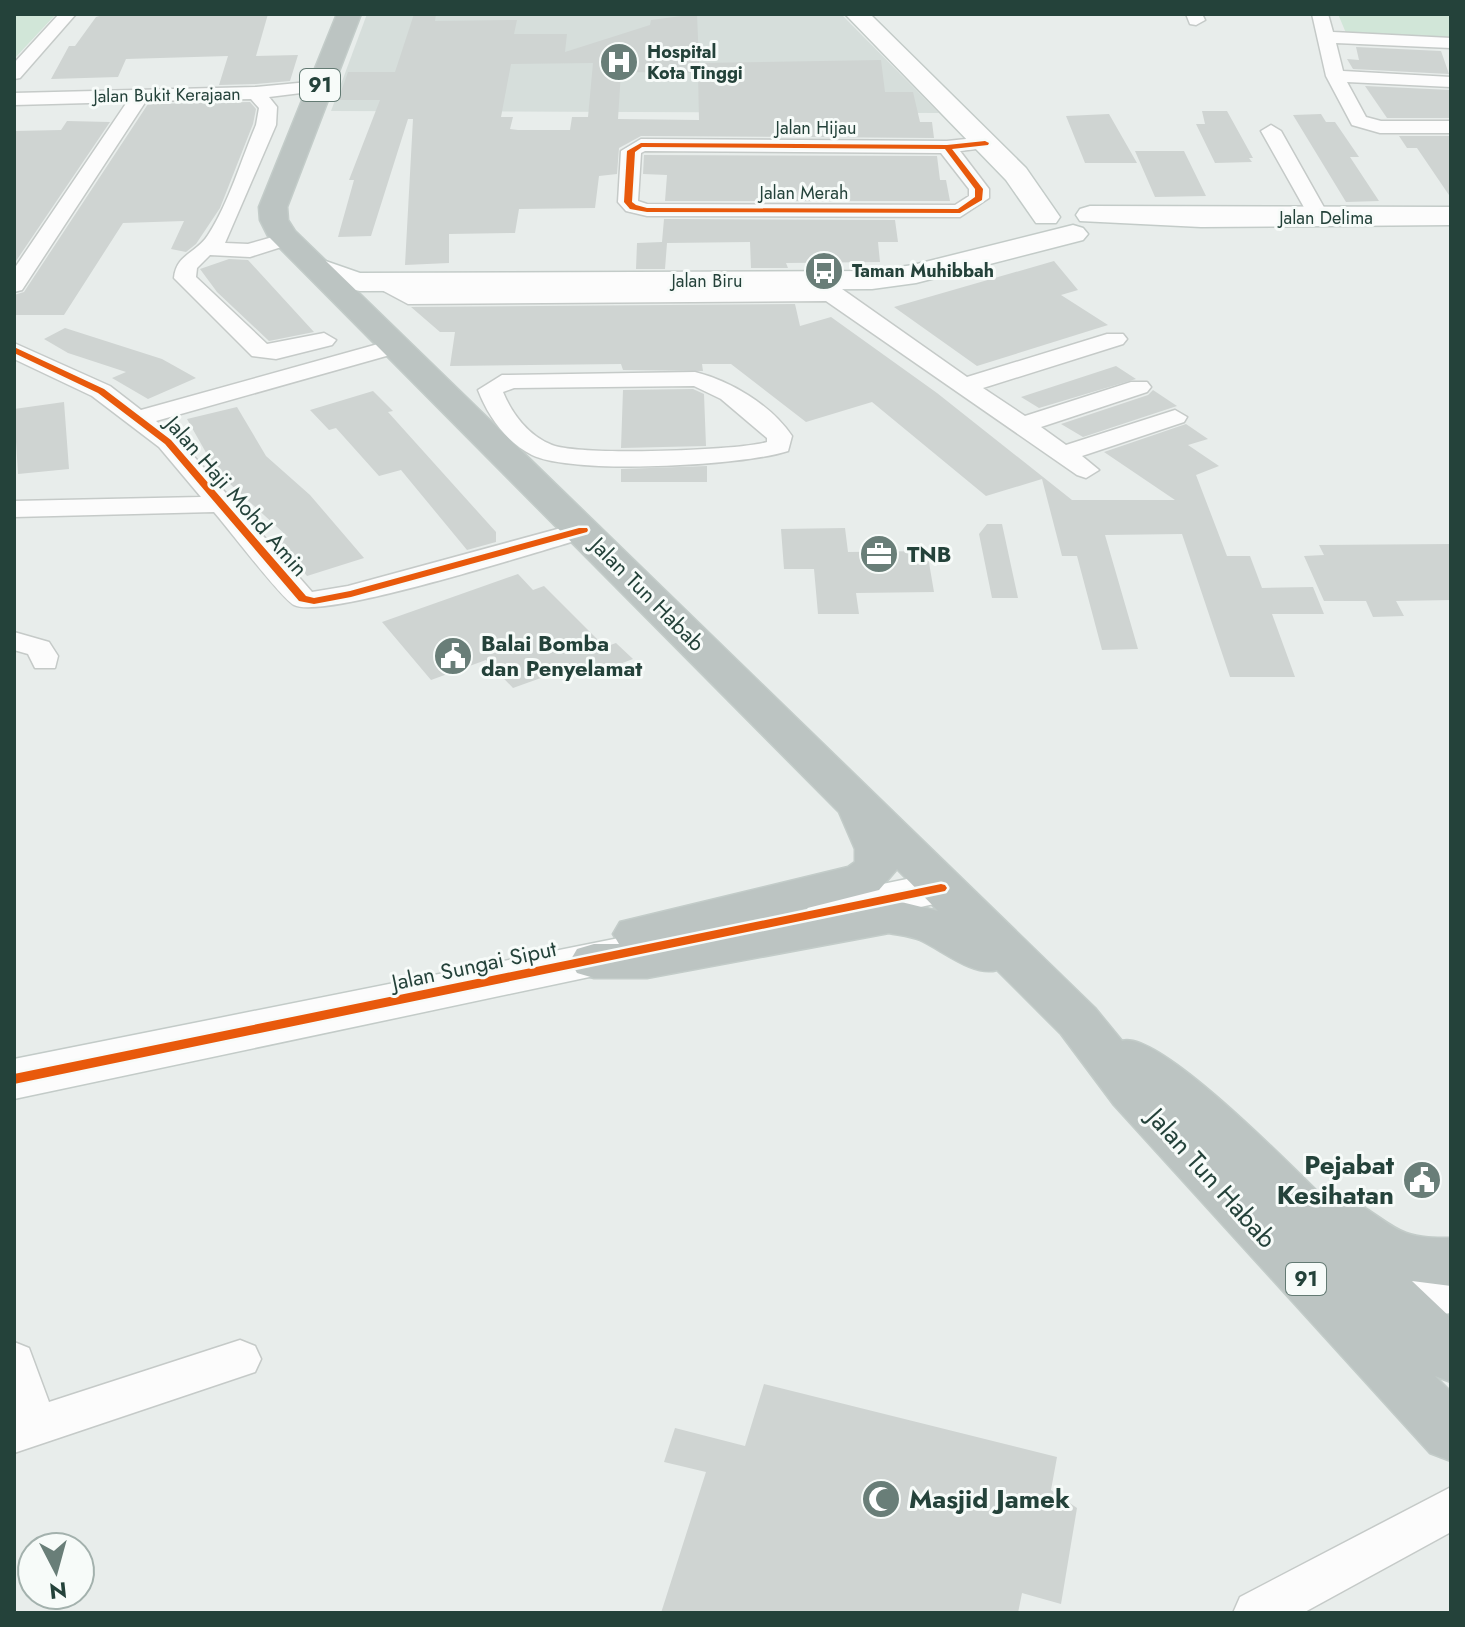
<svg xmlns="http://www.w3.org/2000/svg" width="1465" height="1627" font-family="Jost,sans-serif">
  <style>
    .built { fill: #d6dedb }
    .green { fill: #d1e6d8 }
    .building { fill: #cfd4d2; fill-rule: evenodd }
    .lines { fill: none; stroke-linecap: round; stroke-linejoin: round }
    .street-casing { stroke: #c5cac8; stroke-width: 3 }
    .secondary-casing { stroke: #c3cbc8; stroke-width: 3 }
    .highway-casing { stroke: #c3ccc9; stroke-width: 3 }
    .street { fill: #fcfcfc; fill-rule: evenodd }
    .secondary { fill: #fcfcfc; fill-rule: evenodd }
    .highway { fill: #bcc4c2; fill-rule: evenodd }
    .cycleway-casing { stroke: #f7fbf9; stroke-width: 5 }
    .cycleway { fill: #e8590c; fill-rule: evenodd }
    .labels { text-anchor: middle; stroke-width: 6; stroke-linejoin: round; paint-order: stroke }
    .far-poi-label { font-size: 18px; font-weight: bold; fill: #24423a; stroke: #f7fbf9; text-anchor: start }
    .far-street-label { font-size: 18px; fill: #24423a; stroke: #f7fbf9 }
    .shield { fill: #f7fbf9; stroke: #637a73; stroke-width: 2 }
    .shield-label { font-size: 20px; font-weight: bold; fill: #24423a }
    .street-label { font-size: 22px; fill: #24423a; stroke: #f7fbf9 }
    .poi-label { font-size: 22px; font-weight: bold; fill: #24423a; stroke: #f7fbf9; text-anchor: start }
    .near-poi-label { font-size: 26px; font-weight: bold; fill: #24423a; stroke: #f7fbf9; text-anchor: end }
    .near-street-label { font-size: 26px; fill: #24423a; stroke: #f7fbf9 }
  </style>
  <rect width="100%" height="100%" fill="#e8edeb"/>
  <path class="built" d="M367,14h474l98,99 -608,-2z"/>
  <path class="green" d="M14,14h42l-42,45z
    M1338,14h113v24l-105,-5z"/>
  <path class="building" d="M106,14h162l-12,42 42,-1 -8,26 -34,3 -37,1 9,-29 -102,3 -8,18 -67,2 18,-33h6l21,-29z
    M414,14h22l-1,7 82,-1 -3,14h53l-2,18 85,-27 1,-5 46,-6 2,49 182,-3 4,32h28l7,30h12l2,16 -293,-2 -22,12 -2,26 -18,2 -4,32 -76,1 -4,24 -66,1v29l-44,2 8,-146h-5l-37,117 -33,1 16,-57h-5l31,-80h-42l10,-28h47zM593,63l-5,54h-16l-2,13h-52l-8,-1 3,-12h-12l10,-53zM621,72l77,1 1,47 -81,-1z
    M1356,47l85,4 8,23 -96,-5 -6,-10 12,1z
    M1365,86l86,4v28h-64z
    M250,102l6,7 -3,15 -33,84 -24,36 -10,8 -15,-3 13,-28 -61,2 -59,92h-50v-20l10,-3 124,-188z
    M1202,111h25l26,47h-4l3,4 -37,1 -19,-39h9z
    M1109,114l28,49h-52l-19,-47z
    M1321,114l5,8h9l24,35h-9l29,44 -33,1 -53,-87z
    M67,121l43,1 -96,142v-133l47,-1z
    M1399,136h52v62l-34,-50h-10z
    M1135,151h49l22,45 -51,1z
    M644,155l293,1 3,24h6l4,21h-285l2,-26 -24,-1z
    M664,219l231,1 3,22h-20l2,20 -94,1 2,5h-37l-1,-26 -83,1 -2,26h-29l1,-26 25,-1z
    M229,259l19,1 66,72 -45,9 -52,-49 -17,-23z
    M1054,261l24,29 -17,5 47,30 -131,41 -83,-59z
    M795,304l5,22 31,-9 106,76 135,107h103l-71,-48 82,-28 22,15 -20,6 31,21 -23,9 31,81h23l12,32 51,-1 11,27h-52l23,63h-65l-48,-143 -77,1 33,114 -36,1 -25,-94h-15l-20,-77 -56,17 -114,-94 -66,20 -75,-58h-29l1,7 -80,-1 -2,-6 -171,2 5,-34h-15l-29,-25z
    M65,328l97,31 34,19 -48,21 -36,-21 14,-6 -58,-19 -24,-14z
    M1116,366l20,13 -97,29 -18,-11z
    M693,389l11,5 2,52 -85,2 2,-58z
    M1153,390l24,16 -94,31 -22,-13 87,-29z
    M373,391l20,20 -5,1 108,120v10l-29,8 -66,-80 -22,6 -43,-48 -7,2 -19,-20z
    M64,402l5,67 -51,5 -4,-65z
    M237,407l29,49 44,39 54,63 -57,18 -29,-36 10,-3 -71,-65 -30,-53z
    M707,466v16h-86v-13z
    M987,524h15l16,74h-26l-13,-64z
    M845,528l3,24 79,-1 7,41 -78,1 3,21h-41l-4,-45h-30l-3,-40z
    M1451,544v56l-55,1 8,15 -31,1 -7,-16h-42l-20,-45 20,-1 -5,-10z
    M518,574l15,16 11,-4 61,61 11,-4 17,16 -45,17 -11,-11 -64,23 -27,-28 -55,20 -49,-58z
    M764,1384l293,73 -6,33 26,18 -16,96 -39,-11 -4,20h-357l45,-141 -42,-10 11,-34 70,18z"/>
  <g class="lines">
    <g class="street-casing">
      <path id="street" d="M59,14h17l-56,64 -6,1v-16z
        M1186,14h16l3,6 -9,5 -6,-1z
        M1312,14h16l5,18 118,6v10l-115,-5 7,28 108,6v10l-104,-5 19,35 15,4h70v12h-71l-28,-8 -26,-49z
        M319,81l9,5 -3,4 -56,7 8,10 -1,18 -51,118 23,1 39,-11 11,6 -4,4 -44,14 -40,-2 -13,13 -1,9 71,67 57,-11 12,7 -4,5 -56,14 -24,-3 -78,-78c2,-24 23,-25 34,-43 21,-32 33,-75 48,-110l3,-17 -8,-9 -105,2 -124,189 -8,2v-23l113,-167 -113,3v-12l242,-6z
        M1271,125l10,6 49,87 -3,4 -7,2 -10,-6 -49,-87z
        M985,137l10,6 -3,4 -32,4 29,38v9l-29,19 -313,-1 -21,-5 -8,-9 3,-51 20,-12 306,2zM645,151l296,2 28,36v7l-14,9 -308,-1 -9,-3 3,-48z
        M815,276l27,13 125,88 140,-43h16l4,5 -4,5 -140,44 42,28 106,-34h16l4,5 -4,5 -106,35 25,18 109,-35 12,7 -3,5 -102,34 17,14 -13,8 -9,-3 -251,-174 -418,3 -30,-16 11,-7 23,9 395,-2 -3,-5 3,-5z
        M396,339l8,2 4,5 -4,5 -248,70 21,16 135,155 36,-6 235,-64 9,2 4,6 -4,6c-44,12 -268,85 -298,69 -13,-7 -66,-77 -80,-93l-200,5v-16l187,-4 -42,-50 -67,-51 -78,-37v-16l96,43 31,24z
        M695,372c36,9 76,33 97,64l-4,15c-45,15 -216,24 -256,4 -26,-13 -44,-39 -54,-65l24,-15zM694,386l27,13 46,39v4c-29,9 -189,14 -215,3 -23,-9 -40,-31 -49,-53l11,-4z
        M14,632l35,10 9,14 -3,12h-20l-7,-14 -14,-4z
        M240,1340l15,6 6,13 -6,13 -241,81v-111l15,6 20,54z
        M1451,1487v45l-148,81h-70l7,-16z"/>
    </g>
    <g class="secondary-casing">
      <path id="secondary" d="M845,14h25l156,154 34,49 -4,6h-20l-30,-43z
        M1090,206l361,1v18l-250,2 -121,-6 -4,-6 4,-6z
        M1073,225l10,3 5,6 -5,6 -167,43 -44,6 -512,2 -35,-7 -26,-18 4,-6 11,-3 46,16 512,-2 41,-6z
        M941,872l16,5 7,11 -7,11 -128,28 -16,-4 -7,-12 7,-12 16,-4z
        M629,936l17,5 7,12 -7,12 -632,134v-40z
        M1451,1265v48l-60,8 -20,-7 -8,-17 8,-17 20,-7z"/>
    </g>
    <g class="highway-casing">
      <path id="highway" d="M337,14h24l-74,193 1,13 7,11 800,777 27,33c36,-12 172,128 202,157 28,-10 56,26 82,35 14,5 30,5 45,5v48l-39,-5 39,37v64l-16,-6 16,16v69l-21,-8 -316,-348 -53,-71 -64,-64c-24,7 -55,-20 -77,-30 -9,-4 -21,-5 -31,-7l-242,45h-53l-17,-5 -7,-12 7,-12 17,-5h25l-6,-10 7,-12 228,-55 7,-5v-13l-16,-37 -571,-576 -8,-16 -1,-13zM897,869l41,42 -49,-12 -169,31 159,-40z"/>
    </g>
    <use href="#street" class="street"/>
    <use href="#secondary" class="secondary"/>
    <use href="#highway" class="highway"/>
    <g class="cycleway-casing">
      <path id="cycleway" d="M985,141l4,2 -1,2 -36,4 31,40 -1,11 -22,13 -313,-1 -17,-3 -6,-7 3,-51 14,-8 306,2zM642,147l303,2 30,40v8l-17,12 -311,-1 -11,-3 -4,-3 3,-50z
        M14,347l90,42 67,51 135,156 8,2 36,-7 229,-63h8l1,2 -1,2 -236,65 -37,7 -15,-3 -134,-157 -67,-51 -84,-40z
        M941,884l4,1 2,3 -2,3 -931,193v-10z"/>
    </g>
    <use href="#cycleway" class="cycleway"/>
  </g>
  <defs>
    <g id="hospital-disc" transform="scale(2)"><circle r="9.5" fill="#697e78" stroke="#f7fbf9"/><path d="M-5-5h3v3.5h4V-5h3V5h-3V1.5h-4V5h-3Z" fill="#fff"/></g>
    <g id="bus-disc" transform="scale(2)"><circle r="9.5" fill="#697e78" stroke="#f7fbf9"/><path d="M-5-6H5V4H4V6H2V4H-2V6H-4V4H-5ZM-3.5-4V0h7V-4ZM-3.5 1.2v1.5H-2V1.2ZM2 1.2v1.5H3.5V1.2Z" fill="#fff"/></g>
    <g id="office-disc" transform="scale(2)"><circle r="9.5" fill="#697e78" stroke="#f7fbf9"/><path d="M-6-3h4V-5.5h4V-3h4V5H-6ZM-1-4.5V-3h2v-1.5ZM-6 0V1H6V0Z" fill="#fff"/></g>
    <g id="civic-disc" transform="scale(2)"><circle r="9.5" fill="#697e78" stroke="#f7fbf9"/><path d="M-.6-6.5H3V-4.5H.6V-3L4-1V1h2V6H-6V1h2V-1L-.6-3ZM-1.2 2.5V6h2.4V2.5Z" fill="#fff"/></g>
    <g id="mosque-disc" transform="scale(2)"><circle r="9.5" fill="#697e78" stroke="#f7fbf9"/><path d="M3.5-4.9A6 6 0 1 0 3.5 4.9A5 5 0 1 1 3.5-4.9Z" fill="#fff"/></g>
  </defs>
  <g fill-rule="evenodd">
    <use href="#hospital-disc" x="619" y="62"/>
    <use href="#bus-disc" x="824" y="271"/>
    <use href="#office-disc" x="879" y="554"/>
    <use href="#civic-disc" x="453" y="656"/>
    <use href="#civic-disc" x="1422" y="1180"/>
    <use href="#mosque-disc" x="881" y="1499"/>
  </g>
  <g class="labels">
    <g class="far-poi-label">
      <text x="647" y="58">Hospital<tspan x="647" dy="21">Kota Tinggi</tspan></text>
      <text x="852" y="277">Taman Muhibbah</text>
    </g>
    <g class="far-street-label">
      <text transform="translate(167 95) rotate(-1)" y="6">Jalan Bukit Kerajaan</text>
      <text x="816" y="134">Jalan Hijau</text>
      <text x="804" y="199">Jalan Merah</text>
      <text x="1326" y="224">Jalan Delima</text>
      <text x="707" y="287">Jalan Biru</text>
    </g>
    <g class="shield">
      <rect x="300" y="69" width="40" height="32" rx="6"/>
      <rect x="1286" y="1263" width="40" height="32" rx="6"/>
    </g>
    <g class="shield-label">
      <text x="320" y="92">91</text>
      <text x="1306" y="1286">91</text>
    </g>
    <g class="street-label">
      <text transform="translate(237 496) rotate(49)" y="8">Jalan Haji Mohd Amin</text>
      <text transform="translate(648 594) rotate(45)" y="8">Jalan Tun Habab</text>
      <text transform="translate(474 965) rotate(-12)" y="8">Jalan Sungai Siput</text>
    </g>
    <g class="poi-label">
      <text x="907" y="562">TNB</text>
      <text x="481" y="651">Balai Bomba<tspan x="481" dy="25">dan Penyelamat</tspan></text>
    </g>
    <g class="near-poi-label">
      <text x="1394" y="1174">Pejabat<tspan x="1394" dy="30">Kesihatan</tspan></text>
      <text x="909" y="1508" text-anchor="start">Masjid Jamek</text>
    </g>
    <g class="near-street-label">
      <text transform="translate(1212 1178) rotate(48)" y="9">Jalan Tun Habab</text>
    </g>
  </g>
  <rect width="1465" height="1627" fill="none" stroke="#24423a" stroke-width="32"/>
  <g transform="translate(56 1571) rotate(174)"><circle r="38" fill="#f7fbf9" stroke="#a3b1ad" stroke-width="2"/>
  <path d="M0-6L14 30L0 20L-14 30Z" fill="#697e78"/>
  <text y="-12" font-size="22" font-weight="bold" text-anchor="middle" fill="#24423a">N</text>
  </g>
</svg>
